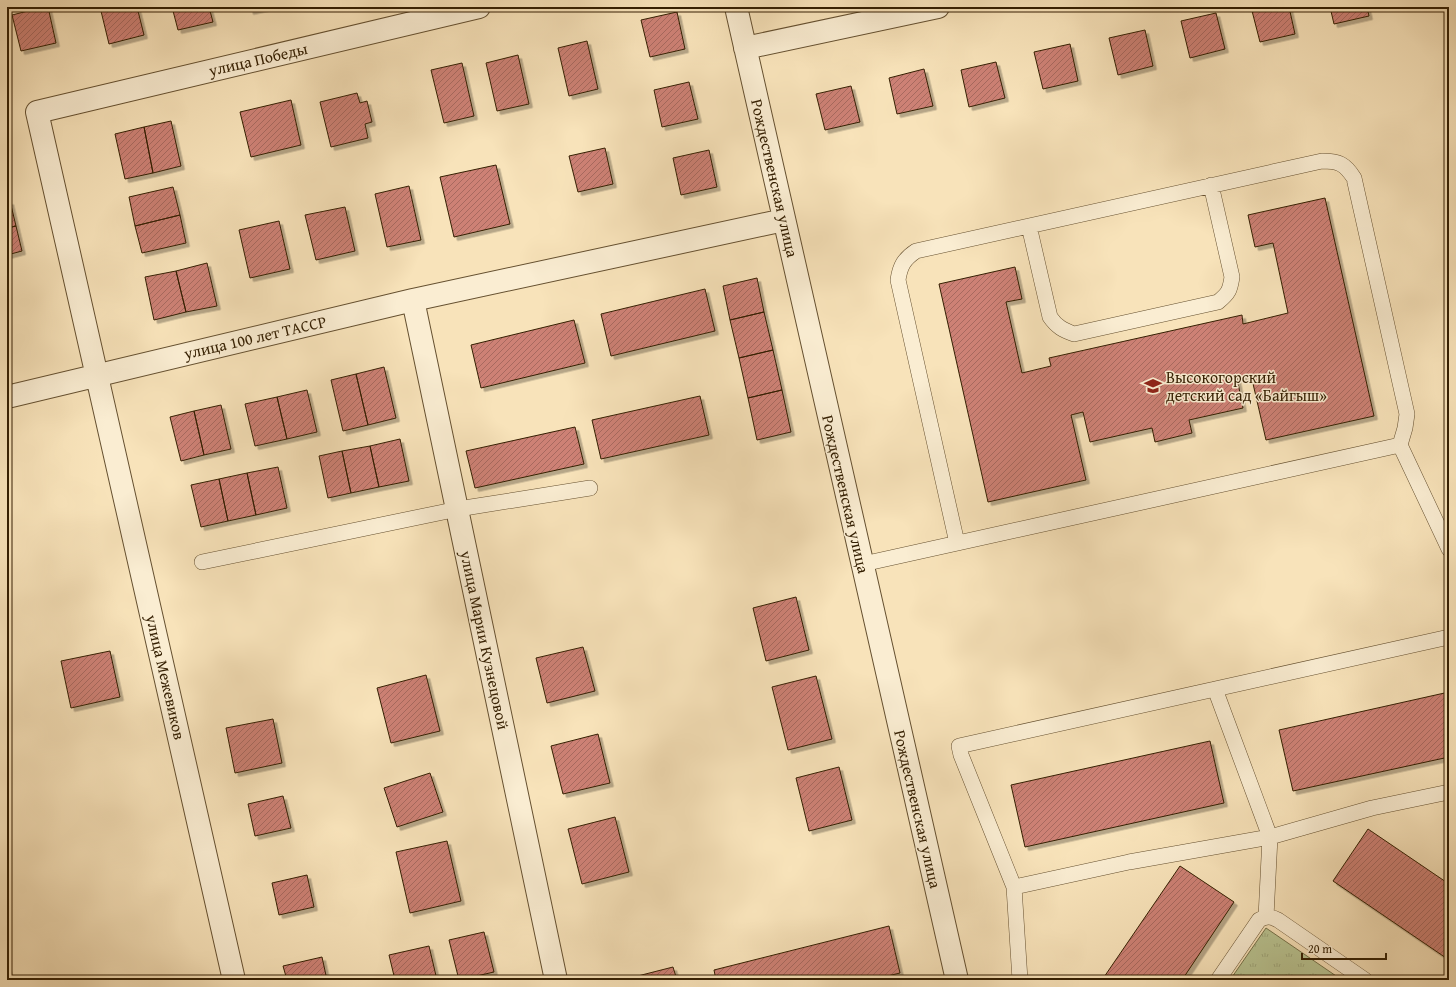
<svg xmlns="http://www.w3.org/2000/svg" width="1456" height="987" font-family="'Gentium Book Plus',serif">
  <style>
    .park { fill: url(#park-tufts); stroke: #76724a }
    .building { fill: url(#building-hatch); stroke: #341f02; filter: url(#shadow) }
    .lines { fill: none; stroke-linecap: round; stroke-linejoin: round }
    .service-casing { stroke: #655030; stroke-width: 16 }
    .minor-casing { stroke: #655030; stroke-width: 24 }
    .service { stroke: #faedd2; stroke-width: 15 }
    .minor { stroke: #faedd2; stroke-width: 22 }
    .labels { text-anchor: middle; stroke-width: 3; stroke-linejoin: round; paint-order: stroke }
    .street-label { font-size: 16px; fill: #341f02; stroke: #faedd2 }
    .poi-label { font-size: 16px; fill: #341f02; stroke: #faedd2; text-anchor: start }
  </style>
  <defs>
    <pattern id="park-tufts" width="24" height="20" patternUnits="userSpaceOnUse"><rect width="24" height="20" fill="#b9c492"/><path d="M3 7l-1-3M5 7V3M7 7l1-3M15 17l-1-3M17 17v-4M19 17l1-3" fill="none" stroke="#a0a87c"/></pattern>
    <pattern id="building-hatch" width="6" height="6" patternUnits="userSpaceOnUse"><rect width="6" height="6" fill="#cd8175"/><path d="M-1 1l2-2M0 6l6-6M5 7l2-2" fill="none" stroke="#a7695e"/></pattern>
    <filter id="shadow"><feDropShadow dx="3.5" dy="3.5" stdDeviation="0" flood-color="#0004"/></filter>
  </defs>
  <rect width="100%" height="100%" fill="#f8e3ba"/>
  <filter id="stains"><feTurbulence type="fractalNoise" baseFrequency=".005" numOctaves="4"/><feColorMatrix values="0 0 0 0 .2 0 0 0 0 .09 0 0 0 0 .02 0 0 0 .5 -.17"/></filter>
  <radialGradient id="worn" r=".72"><stop offset=".6" stop-color="#630" stop-opacity="0"/><stop offset="1" stop-color="#630" stop-opacity=".3"/></radialGradient>
  <path class="park" d="M1266,928l76,52h-112z"/>
  <path class="building" d="M44,7h4l8,36 -35,8 -9,-36z
    M100,7h37l7,28 -35,9z
    M172,7h37l4,15 -35,8z
    M249,7h19l-18,4z
    M1251,7h38l6,27 -35,8z
    M1330,7h37l2,9 -35,8z
    M677,12l8,37 -35,8 -9,-37z
    M1216,13l9,36 -35,9 -9,-37z
    M1145,30l8,36 -35,9 -9,-37z
    M587,41l11,48 -29,7 -11,-48z
    M1070,44l8,37 -35,8 -9,-37z
    M518,55l11,49 -32,7 -11,-48z
    M996,62l9,36 -36,9 -8,-37z
    M462,63l12,53 -30,7 -13,-53z
    M924,69l9,37 -36,8 -8,-36z
    M689,82l9,37 -36,8 -8,-37z
    M851,86l9,36 -35,8 -9,-36z
    M357,93l3,10 7,-2 5,21 -7,2 3,14 -37,9 -11,-45z
    M291,100l10,45 -50,12 -11,-45z
    M171,121l10,45 -28,7 -9,-46z
    M144,127l9,46 -28,6 -10,-45z
    M605,148l8,36 -35,8 -9,-36z
    M709,150l8,37 -36,8 -8,-37z
    M496,165l14,59 -56,13 -14,-60z
    M409,186l12,54 -34,7 -12,-53z
    M173,187l7,28 -45,11 -6,-29z
    M1325,198l49,218 -108,24 -15,-65 -14,3 6,30 -54,12 3,13 -37,9 -3,-14 -62,14 -7,-30 -12,3 15,65 -98,22 -49,-218 76,-17 7,32 -16,3 16,71 29,-7 -2,-8 193,-43 1,9 45,-11 -15,-70 -18,4 -7,-32z
    M10,201l6,25 -9,2v-26z
    M345,207l10,44 -39,9 -11,-45z
    M180,215l6,28 -44,10 -7,-27z
    M279,221l11,48 -40,9 -11,-48z
    M16,226l6,25 -15,4v-27z
    M207,263l10,43 -31,6 -10,-41z
    M176,271l10,41 -32,8 -9,-43z
    M757,278l7,34 -34,8 -7,-34z
    M705,289l10,42 -104,25 -10,-42z
    M764,312l9,38 -34,8 -9,-38z
    M574,320l11,43 -104,25 -10,-43z
    M773,350l9,40 -34,8 -9,-40z
    M384,367l12,51 -28,7 -12,-51z
    M356,374l12,51 -25,6 -12,-51z
    M307,390l10,42 -30,7 -10,-42z
    M782,390l9,42 -34,8 -9,-42z
    M700,396l9,39 -108,24 -9,-39z
    M277,397l10,42 -32,7 -10,-42z
    M221,405l10,44 -27,6 -10,-44z
    M194,411l10,44 -23,6 -11,-44z
    M575,427l9,37 -109,24 -9,-37z
    M400,439l9,42 -30,6 -9,-41z
    M370,446l9,41 -28,6 -9,-42z
    M342,451l9,42 -23,5 -9,-42z
    M278,467l9,41 -31,7 -9,-42z
    M247,473l9,42 -28,6 -9,-42z
    M219,479l9,42 -27,6 -10,-42z
    M796,597l13,53 -43,11 -13,-53z
    M583,647l12,44 -48,12 -11,-45z
    M110,651l10,46 -49,11 -10,-47z
    M426,675l14,56 -49,12 -14,-55z
    M816,676l16,63 -44,11 -16,-63z
    M1449,692v65l-156,34 -14,-61z
    M273,719l9,44 -47,10 -9,-45z
    M598,734l12,49 -47,11 -12,-48z
    M1210,741l14,62 -199,44 -14,-62z
    M839,767l13,53 -43,11 -13,-53z
    M430,773l13,39 -46,15 -13,-39z
    M283,796l8,32 -36,8 -7,-32z
    M615,817l14,55 -47,12 -14,-55z
    M1368,829l81,55v76l-116,-79z
    M447,841l14,60 -51,12 -14,-61z
    M1180,866l54,36 -52,78h-80z
    M307,875l7,32 -35,8 -7,-32z
    M889,926l11,47 -29,7h-155l-2,-10z
    M484,932l10,40 -35,8 -10,-40z
    M429,946l8,34h-42l-6,-25z
    M322,957l5,23h-40l-4,-14z
    M7,965l4,15h-4z
    M673,967l4,13h-55z"/>
  <g class="lines">
    <g class="service-casing">
      <path id="service" d="M1029,226l21,91c7,10 13,13 24,17l144,-32c11,-9 12,-12 14,-25l-21,-92
        M1400,445l49,104
        M202,562l256,-53 132,-21
        M863,564l537,-119 5,-17 2,-14 -53,-236c-9,-14 -15,-17 -32,-17l-406,90c-12,8 -16,15 -18,29l59,263
        M1215,689l55,148 -4,80
        M1014,887l115,-25 141,-25 102,-29 77,-16
        M1020,980l-6,-93 -53,-132 -2,-9 490,-109
        M1218,980l41,-60c7,-4 12,-4 19,0l87,60"/>
    </g>
    <g class="minor-casing">
      <path id="minor" d="M736,7l221,973
        M745,48l193,-41
        M413,300l143,680
        M7,397l406,-97 371,-80
        M234,980l-197,-868 442,-105"/>
    </g>
    <use href="#service" class="service"/>
    <use href="#minor" class="minor"/>
  </g>
  <defs>
    <g id="school-bare" transform="scale(1.38)"><path d="M0-5L7-2L0 1L-7-2ZM-4 1L0 2.5L4 1V4Q0 6-4 4Z" fill="#8f2418" stroke="#faedd2" stroke-width="2.5" paint-order="stroke"/></g>
  </defs>
  <g fill-rule="evenodd">
    <use href="#school-bare" x="1153" y="386"/>
  </g>
  <g class="labels">
    <g class="street-label">
      <text transform="translate(258 59) rotate(-13)" y="6">улица Победы</text>
      <text transform="translate(775 178) rotate(77)" y="6">Рождественская улица</text>
      <text transform="translate(255 337) rotate(-13)" y="6">улица 100 лет ТАССР</text>
      <text transform="translate(846 494) rotate(77)" y="6">Рождественская улица</text>
      <text transform="translate(485 640) rotate(78)" y="6">улица Марии Кузнецовой</text>
      <text transform="translate(166 677) rotate(77)" y="6">улица Межевиков</text>
      <text transform="translate(918 809) rotate(77)" y="6">Рождественская улица</text>
    </g>
    <g class="poi-label">
      <text x="1166" y="383">Высокогорский<tspan x="1166" dy="18">детский сад «Байгыш»</tspan></text>
    </g>
  </g>
  <rect width="1456" height="987" fill="none" stroke="#f8e3ba" stroke-width="24"/>
  <rect x="8" y="8" width="1440" height="971" fill="none" stroke="#341f02" stroke-width="2"/>
  <rect x="12" y="12" width="1432" height="963" fill="none" stroke="#341f02"/>
  <path d="M1302 953v6h84v-6" fill="none" stroke="#341f02" stroke-width="2"/>
  <text x="1308" y="953" font-size="12" fill="#341f02" stroke="#faedd2" stroke-width="3" paint-order="stroke">20 m</text>
  <rect width="100%" height="100%" filter="url(#stains)"/>
  <rect width="100%" height="100%" fill="url(#worn)"/>
</svg>
